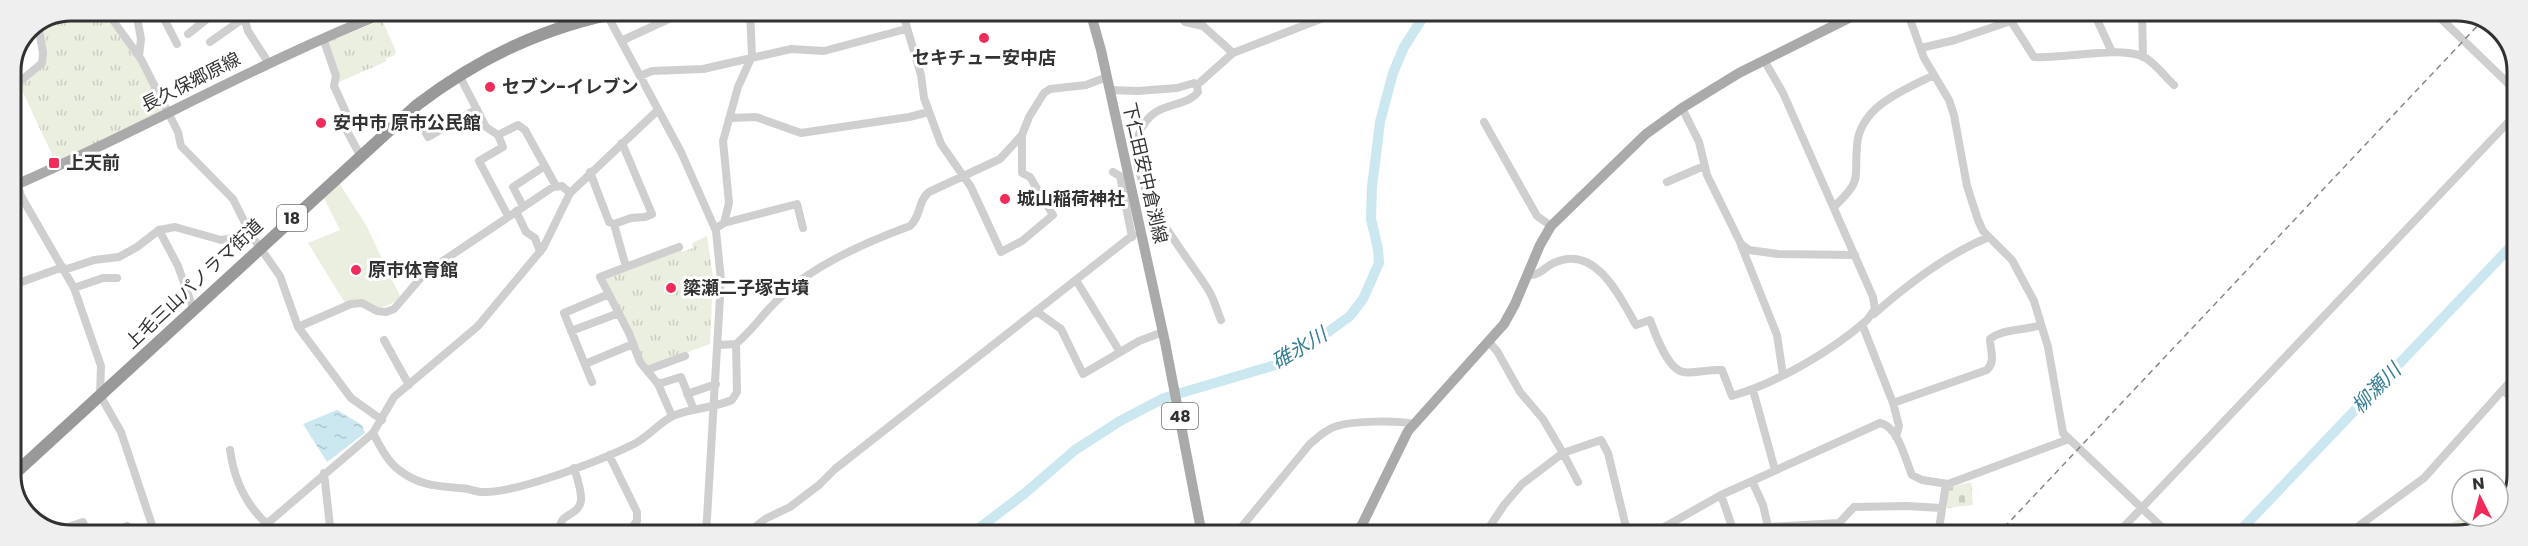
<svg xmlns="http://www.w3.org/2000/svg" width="2528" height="546" font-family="Poppins,'Noto Sans JP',sans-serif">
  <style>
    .grass { fill: #ebefe0 }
    .forest { fill: url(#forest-crowns) }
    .cemetery { fill: url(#cemetery-stones) }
    .park { fill: url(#park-tufts) }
    .water { fill: url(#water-ripples) }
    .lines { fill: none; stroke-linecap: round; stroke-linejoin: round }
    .river { stroke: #cbe7ef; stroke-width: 10 }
    .minor { stroke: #cfcfcf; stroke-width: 8 }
    .major { stroke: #aaa; stroke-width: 10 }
    .highway { stroke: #999; stroke-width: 12 }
    .rail { stroke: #878787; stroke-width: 1.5; stroke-dasharray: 6 4.5; stroke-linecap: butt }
    .poi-dot { fill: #f12c5a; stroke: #fff; stroke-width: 2 }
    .labels { text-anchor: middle; stroke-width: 6; stroke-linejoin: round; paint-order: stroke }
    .shield { fill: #fff; stroke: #707070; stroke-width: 1.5 }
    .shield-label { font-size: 16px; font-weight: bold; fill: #323232 }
    .poi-label { font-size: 18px; font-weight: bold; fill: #323232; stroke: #fff; text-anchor: start }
    .street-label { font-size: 18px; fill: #323232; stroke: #fff }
    .water-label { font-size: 20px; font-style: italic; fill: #377f94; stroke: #fff }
    .rim { fill: none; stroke: #323232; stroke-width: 3 }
  </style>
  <defs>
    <pattern id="forest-crowns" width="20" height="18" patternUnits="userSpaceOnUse" patternTransform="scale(1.5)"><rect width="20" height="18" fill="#ebefe0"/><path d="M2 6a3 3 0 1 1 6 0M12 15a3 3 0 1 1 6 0" fill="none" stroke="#cacdc1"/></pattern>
    <pattern id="cemetery-stones" width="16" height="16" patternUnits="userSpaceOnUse" patternTransform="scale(1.5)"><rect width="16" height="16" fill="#ebefe0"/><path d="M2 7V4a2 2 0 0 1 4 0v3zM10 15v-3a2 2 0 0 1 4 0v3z" fill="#cacdc1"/></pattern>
    <pattern id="park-tufts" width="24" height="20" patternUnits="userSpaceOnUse" patternTransform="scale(1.5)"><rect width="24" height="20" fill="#ebefe0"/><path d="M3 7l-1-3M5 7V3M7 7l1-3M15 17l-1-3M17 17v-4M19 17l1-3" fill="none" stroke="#cacdc1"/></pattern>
    <pattern id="water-ripples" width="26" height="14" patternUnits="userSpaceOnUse" patternTransform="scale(1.5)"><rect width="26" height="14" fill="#cbe7ef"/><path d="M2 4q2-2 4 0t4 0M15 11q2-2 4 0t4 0" fill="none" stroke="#afc7cd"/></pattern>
  </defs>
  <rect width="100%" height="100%" fill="#fff"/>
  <path class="grass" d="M338,181l28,44 34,71c-14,18 -35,10 -55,7l-37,-60 32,-13 -17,-34z"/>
  <path class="forest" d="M2515,488l-19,33 -39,14h-25l32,-19h34v-19z"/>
  <path class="cemetery" d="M1971,482l2,23 -26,3v-17l4,-4z"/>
  <path class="park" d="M71,11h29l45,58 20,42 -109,52 -36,-77c31,-22 27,-27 22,-64z
    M382,20l14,31 -1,4 -10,4 2,2 -50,22 -10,-41z
    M707,236l6,42 -3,66 -62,23 -5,-6 -38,-83 76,-29 1,3 11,-4 -1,-5z"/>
  <path class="water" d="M337,410l25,15 3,8 -38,29 -24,-38z"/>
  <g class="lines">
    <path class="river" d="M970,535l54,-41 51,-44 45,-29 44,-23 115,-34 23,-13 48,-35 13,-17 16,-36 -1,-14 -7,-30 1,-32 8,-65 13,-49 11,-26 23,-36
      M2236,535l281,-295"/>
    <path class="minor" d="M106,11l35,48 37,73 3,14 52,53 18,36 29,41 18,51 53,71 31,22
      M122,11l3,5
      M136,11l5,28 -2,17
      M160,11l17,33
      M242,11l6,20 20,31
      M546,11l9,3 6,13
      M605,11l76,141 35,79 5,49 -15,255
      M902,11l19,64 3,23 17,46 30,43 30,65 21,-11 31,-26 -23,-38 -8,-4v-38
      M1176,11l9,11 18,4 30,27 -36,32
      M1829,11l8,14
      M1907,11l17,47 25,42 5,15 13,71 11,34 5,11 29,29 22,41 14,46 15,86 107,102
      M2093,11l19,41
      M2142,11l1,46
      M2434,12l83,80
      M1292,15l8,-4
      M188,34l29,-23
      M323,38l13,38 -2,10 15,33 -2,12 13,24
      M621,41l65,-30
      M210,42l34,-24
      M1921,48l34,-8 56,-19 23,36c31,2 83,-11 108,-1 12,5 23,21 32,29
      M1233,53l90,-35 6,-7
      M459,75l27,52 12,8 20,-10 7,5 31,56
      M640,76l12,-5 51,-2 88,-20 33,2 82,-22
      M11,89l31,-26 1,-10 -5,-29
      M1109,90l29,1 39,-3 17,-5 3,2 1,7c-11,15 -37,10 -51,28 -39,46 38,131 62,171 5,8 8,20 12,29
      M413,108l15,29 49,-28
      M1682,108l17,34 8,33 34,69 8,6 29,4 77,1
      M730,118l26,-1 45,16 108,-16 20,-5
      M1484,122l53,94 14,10
      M498,135l5,12 -24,14 29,55
      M11,163l10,33 53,92 27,78 -1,29 21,37 34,102
      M590,172l19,50 5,2 12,43 -26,10 29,56 11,29 18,22 14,32
      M1113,172l7,4 12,61
      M1667,182l37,-16
      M523,206l-10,-19 32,-21
      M1834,207c29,-28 20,-26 23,-62 3,-38 46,-55 75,-69
      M516,211l10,21 9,6 5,14
      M724,223l73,-19 6,24
      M614,224l17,-6 14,-1 7,-3 -30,-71
      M1150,224l11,-7
      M715,229l9,-6 5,-20 -6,-62 15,-54 14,-31 -2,-45
      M159,230l16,-3 46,13 30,-5
      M1741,245l36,90 6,40
      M626,267l53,-20
      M64,270l30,-10 25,-3 18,-10 22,-17 19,36 15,42
      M1527,275c12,2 18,-9 29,-13 40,-17 64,35 80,63l14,-5c5,13 17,49 33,52 10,2 26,-3 39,-2l10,26c45,-13 100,-45 135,-76l8,-11 -2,-12 -90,-204 -19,-33
      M1076,280l44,72
      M74,288l29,-10h14
      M11,291l5,-7 47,-17
      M1036,311l25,18 22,45 56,-33 24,-9
      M1874,314c34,-30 73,-60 115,-77
      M1862,324l31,79 6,23 -3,11
      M298,327l53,-23 11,-1 15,8 9,1 8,-3 31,-36 128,-86 9,-1 8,7
      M571,331l48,-18
      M384,340l25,45
      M1489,342l8,9 23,41 23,27 20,34 38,-13 7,13 18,74 4,8
      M718,345l18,-1c18,-15 30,-35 48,-50 32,-30 85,-53 126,-68 11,-9 8,-26 19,-34l71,-33 22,-24 7,-18 15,-24 6,-4 36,-4 21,-8
      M585,364l48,-20
      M647,370l38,-14
      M592,382l-28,-69 45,-19
      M658,384l23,-7 11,28
      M1753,390l22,80
      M2503,390l14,13
      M687,394l29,-10
      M1893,403l94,-33c9,-9 3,-20 3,-31 14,-11 34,-8 51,-14
      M373,433c7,13 14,28 26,37 19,15 37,16 60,18 8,0 15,3 22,4 34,2 121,-32 153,-48 14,-7 28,-24 41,-29 18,-7 39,-7 57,-15l5,-8 -1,-48
      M230,450c4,29 15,54 37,74
      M609,455l28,57v9l-11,14
      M324,473l7,62
      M1752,481l11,24 7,30
      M1721,495l14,40
      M1839,523l15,-16 53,-1 34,2
      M127,526l3,8
      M1733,529l106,-6 1,12
      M71,534l-3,-7 15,-5 4,12
      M255,534l118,-101 21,-36 84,-71 65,-78 27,-55 88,-83
      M560,535c-3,-25 17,-16 21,-34 1,-10 -4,-23 -7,-33
      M745,535l20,-16 25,-12 29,-22 16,-16 298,-234
      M1235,535l74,-90c8,-7 17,-16 28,-19 16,-5 60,-6 77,-2
      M1484,535l20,-30 18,-21 41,-31 15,29
      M1650,535l71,-40 159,-72c18,3 25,36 32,52l10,5 26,4 121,-45
      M1938,535l8,-51
      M2116,535l401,-422
      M2350,535l10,-10 64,-47 93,-104"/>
    <path class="major" d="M1090,11l11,39 64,292 37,193
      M11,187c128,-55 248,-125 378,-176
      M1357,535l51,-104 96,-107 11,-20 25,-59 11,-19 95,-92 36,-26 57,-35 124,-62"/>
    <path class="highway" d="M11,477l406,-372c65,-49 129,-79 209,-94"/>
    <path class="rail" d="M1997,535l486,-515"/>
  </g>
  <g class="poi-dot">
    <circle cx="984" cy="38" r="6"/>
    <circle cx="490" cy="87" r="6"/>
    <circle cx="321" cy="123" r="6"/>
    <rect x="48" y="157" width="12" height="12" rx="3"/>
    <circle cx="1005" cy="199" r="6"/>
    <circle cx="356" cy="270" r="6"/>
    <circle cx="671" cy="288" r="6"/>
  </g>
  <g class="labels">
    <g class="shield">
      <rect x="277" y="205" width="30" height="26" rx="4.5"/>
      <rect x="1162" y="403" width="36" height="26" rx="4.5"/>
    </g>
    <g class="shield-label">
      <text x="292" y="224">18</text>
      <text x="1180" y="422">48</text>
    </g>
    <g class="poi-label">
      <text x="984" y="64" text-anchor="middle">セキチュー安中店</text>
      <text x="502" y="93">セブン-イレブン</text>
      <text x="333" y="129">安中市 原市公民館</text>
      <text x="66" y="169">上天前</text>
      <text x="1017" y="205">城山稲荷神社</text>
      <text x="368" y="276">原市体育館</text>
      <text x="683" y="294">簗瀬二子塚古墳</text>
    </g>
    <g class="street-label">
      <text transform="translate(191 82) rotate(-27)" y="6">長久保郷原線</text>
      <text transform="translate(1145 173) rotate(77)" y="6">下仁田安中倉渕線</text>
      <text transform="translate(194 284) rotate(-43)" y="6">上毛三山パノラマ街道</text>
    </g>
    <g class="water-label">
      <text transform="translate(1299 348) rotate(-31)" y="7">碓氷川</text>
      <text transform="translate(2376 388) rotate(-46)" y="7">柳瀬川</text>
    </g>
  </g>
  <path d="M0 0H2528V546H0ZM71 21H2457A50 50 0 0 1 2507 71V475A50 50 0 0 1 2457 525H71A50 50 0 0 1 21 475V71A50 50 0 0 1 71 21Z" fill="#efefef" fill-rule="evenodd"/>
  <path class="rim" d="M71 21H2457A50 50 0 0 1 2507 71V475A50 50 0 0 1 2457 525H71A50 50 0 0 1 21 475V71A50 50 0 0 1 71 21Z"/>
  <g transform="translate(2480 498) rotate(354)"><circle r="28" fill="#ffffff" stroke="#adadad" stroke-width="1.5"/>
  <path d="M0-4.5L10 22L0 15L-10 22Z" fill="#f12c5a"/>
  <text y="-9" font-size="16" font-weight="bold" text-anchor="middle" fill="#323232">N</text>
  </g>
</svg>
